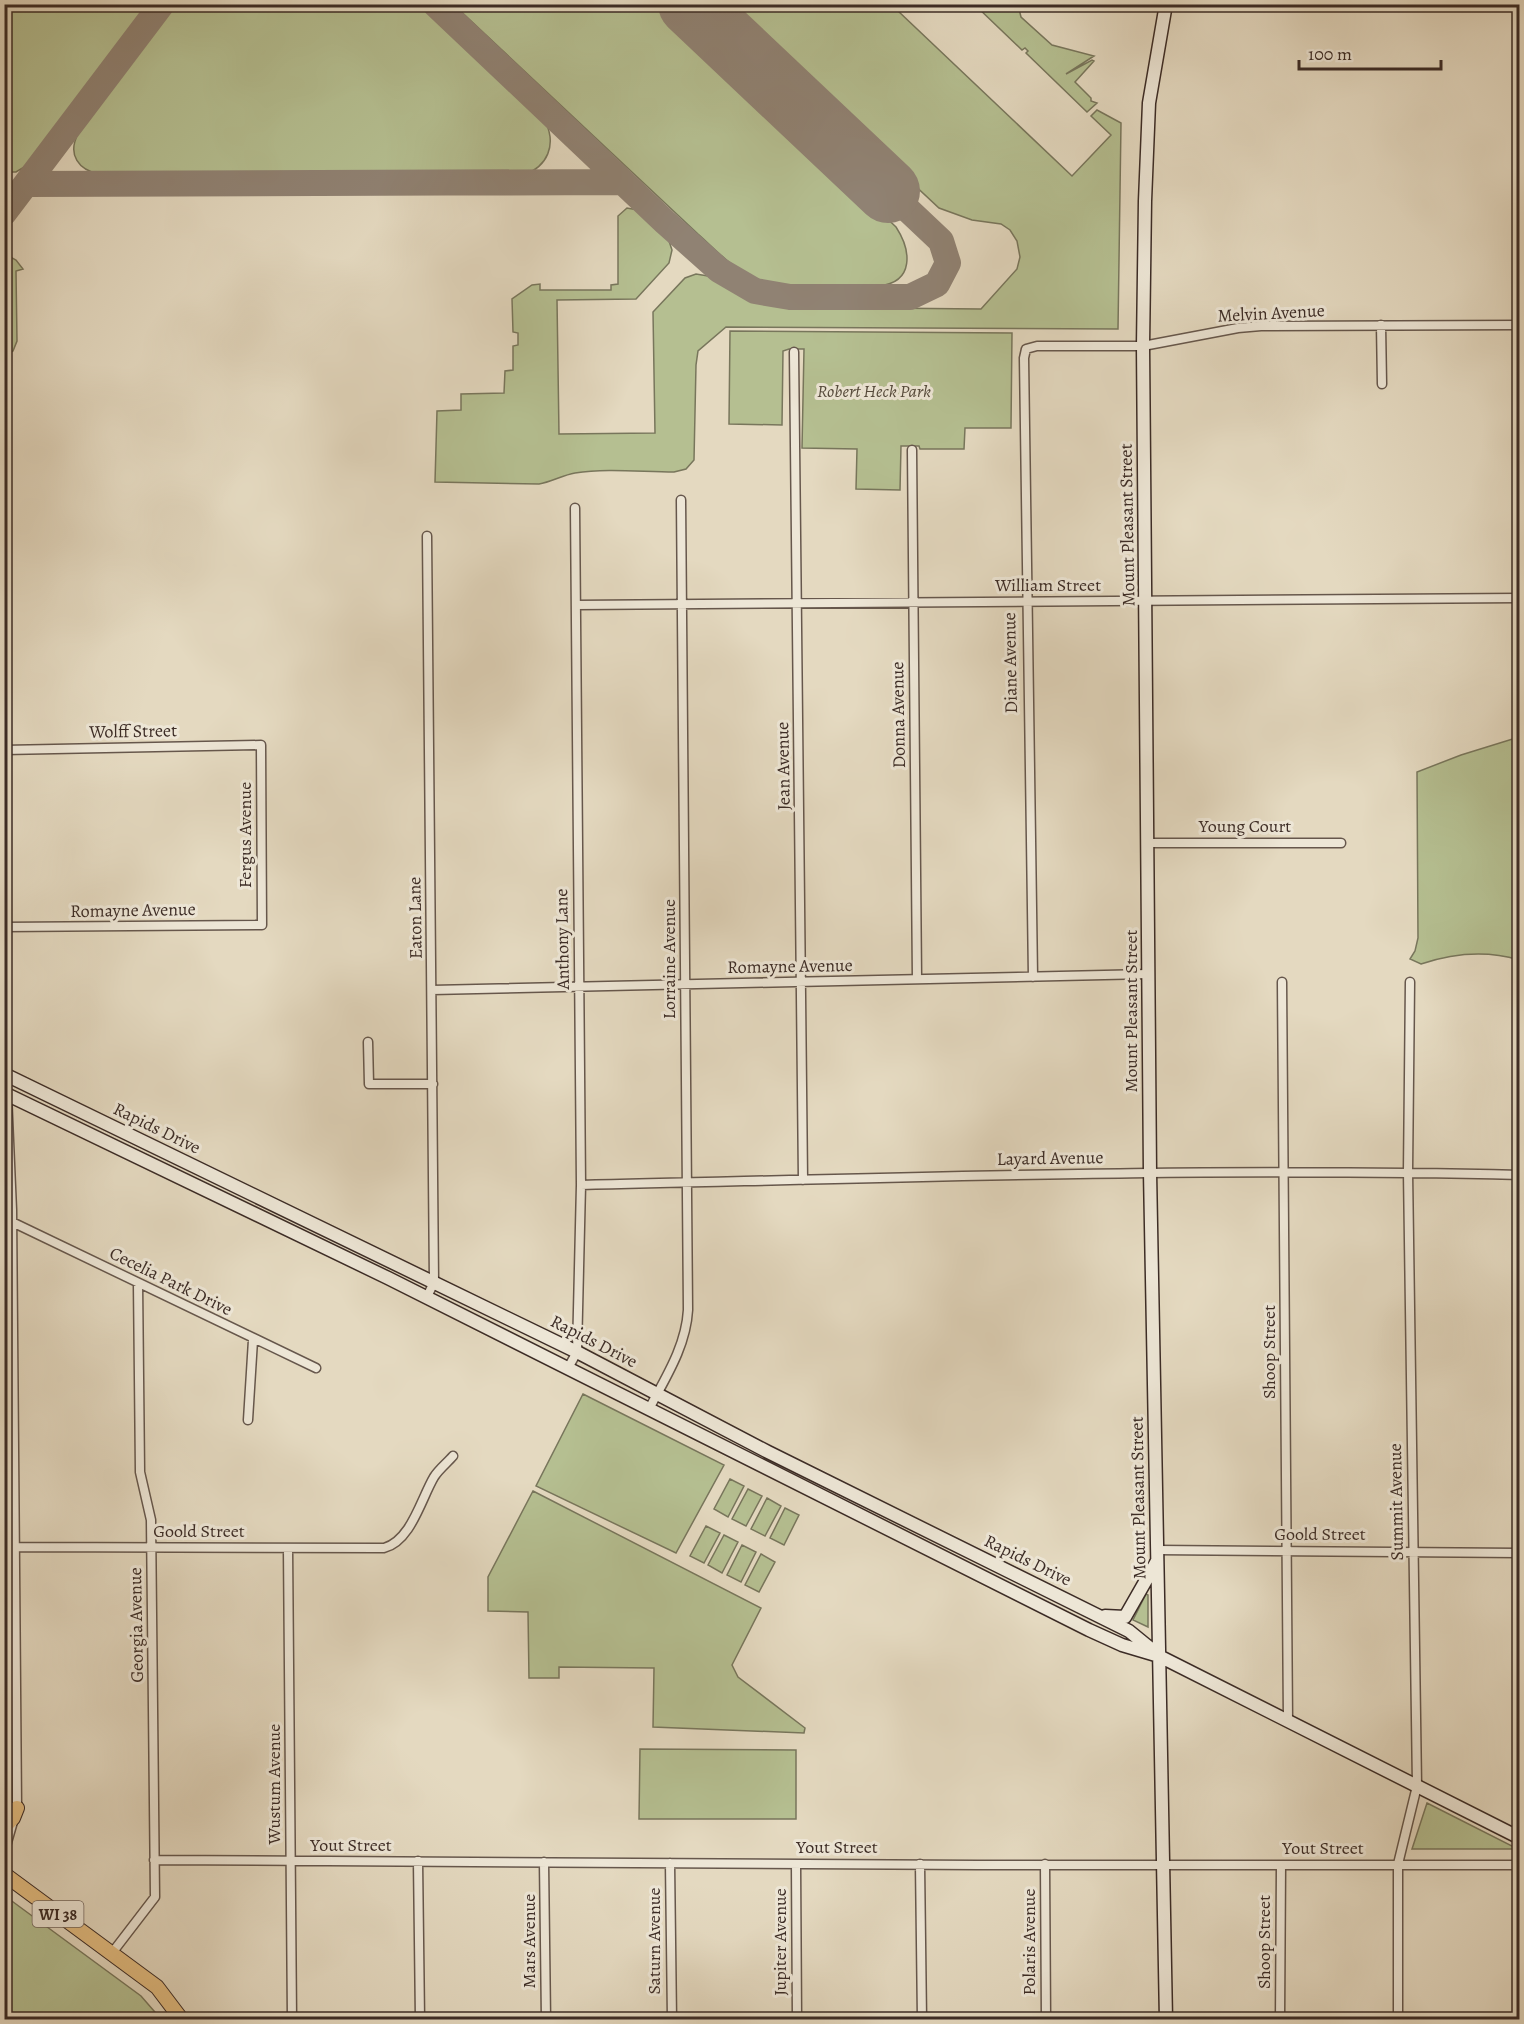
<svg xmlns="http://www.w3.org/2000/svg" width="1524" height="2024" font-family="Alegreya,serif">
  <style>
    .green { fill: #b5bf91; stroke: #78765c; stroke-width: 1.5 }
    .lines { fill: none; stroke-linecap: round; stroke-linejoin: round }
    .taxiway { stroke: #908273; stroke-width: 26 }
    .runway { stroke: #908273; stroke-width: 64 }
    .street-casing { stroke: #66574c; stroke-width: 11 }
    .secondary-casing { stroke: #3c2c26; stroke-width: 15 }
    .primary-casing { stroke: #3c2c26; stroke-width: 16 }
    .street { stroke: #ede6d6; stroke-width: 8 }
    .secondary { stroke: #ede6d6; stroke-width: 12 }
    .primary { stroke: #e2bc80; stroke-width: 14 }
    .labels { text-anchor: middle; stroke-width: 6; stroke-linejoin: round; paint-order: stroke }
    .shield { fill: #ede6d6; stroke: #71645b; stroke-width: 1.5 }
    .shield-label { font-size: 16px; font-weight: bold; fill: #3c2c26 }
    .street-label { font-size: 18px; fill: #3c2c26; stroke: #ede6d6 }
    .park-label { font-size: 18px; font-style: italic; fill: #54493b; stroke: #ede6d6 }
  </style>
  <rect width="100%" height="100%" fill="#e4d9c0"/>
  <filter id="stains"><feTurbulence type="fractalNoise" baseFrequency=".00333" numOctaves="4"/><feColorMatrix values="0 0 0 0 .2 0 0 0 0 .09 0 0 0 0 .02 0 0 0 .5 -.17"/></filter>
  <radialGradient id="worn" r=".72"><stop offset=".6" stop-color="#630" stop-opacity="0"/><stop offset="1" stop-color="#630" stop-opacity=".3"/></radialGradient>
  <path class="green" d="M5,4l143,1 -122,161 -10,6h-11z
    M422,4l124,119c10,22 2,43 -22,52l-425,-1c-20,-4 -32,-19 -21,-40l97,-129z
    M454,5h206l236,222c15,23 19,55 -17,59 -14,2 -31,0 -45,0 -28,0 -56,2 -82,-9 -20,-9 -37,-28 -54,-43z
    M722,5h180l-5,5 175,166 39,-41 -20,-19 6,-6 24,13 -3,206 -392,-2 -28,24 -2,14 -2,95 -8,9 -12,3c-32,0 -67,-4 -99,1 -12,2 -24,9 -36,11l-104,-2 2,-71 24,-1v-16l43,-1 1,-22 8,-1v-24l5,-1v-12l-5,-1 -1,-33 20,-14 8,-1v6h71v-5l7,-1v-68l9,-8 11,2 30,28 4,12 -3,13 -33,36 -79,1 2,134 96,-1 -2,-121 32,-34 11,-4 12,2 39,23 33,8 201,2 36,-40 3,-12 -3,-16 -7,-11 -9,-6 -29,-4 -33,-12z
    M975,5h43l3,12 31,28 42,11 -28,18 26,-14 2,1 -19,21 16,16v3l6,2 -10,9 -61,-59 2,-2 -3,-3 -3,2z
    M5,254l11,6 7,9 -7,2 1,70 -4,10 -8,5z
    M730,331l282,2 -1,95h-46l-1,21h-44l-1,-3h-18l-1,44 -44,-1 1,-40 -55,-1 2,-99h-15l-6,2 -1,74 -53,-1z
    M1519,737v223c-33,-10 -65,-7 -98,4l-11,-5 5,-8 3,-13 -1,-166 44,-17z
    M583,1394l141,71 -48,88 -140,-67z
    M730,1479l14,7 -16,31 -14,-8z
    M748,1489l14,7 -16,30 -14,-7z
    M533,1491l228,117 -29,57 6,12 67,51 -1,5 -151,-6 1,-59 -95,-1v11h-30l-1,-66 -40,-1v-34z
    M767,1498l14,8 -16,30 -14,-7z
    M785,1508l14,7 -15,30 -14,-7z
    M706,1526l14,7 -16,30 -14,-7z
    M724,1535l14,7 -16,31 -14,-8z
    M742,1545l14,7 -15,30 -14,-7z
    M761,1554l14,8 -16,30 -14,-7z
    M1146,1594l2,1v32l-15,-7z
    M640,1749l156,1v69h-157z
    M1427,1803l87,44 -1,2h-101z
    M5,1896l136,100 20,23h-156z"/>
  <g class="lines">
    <path class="taxiway" d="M435,4l230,218 54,48 36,21 35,6h120l27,-13 11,-21 -7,-22 -53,-50
      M27,184l594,-2
      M4,213l158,-209"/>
    <path class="runway" d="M690,4l198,187"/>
    <g class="street-casing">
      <path id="street" d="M1381,325l1,59
        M794,352l9,828
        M912,450l5,529
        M576,605l944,-7
        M4,750l257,-5 1,180 -258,2
        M1149,843h192
        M1033,977l-9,-619 2,-9 11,-3h106l95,-18 23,-2 259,-1
        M1282,982l6,739
        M432,990l716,-16
        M368,1042l1,42h64
        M4,1076l3,18 5,116 5,598 -13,45
        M581,1185c313,-7 626,-18 939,-10
        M12,1222l304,146
        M427,1297l7,-15 -7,-746
        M568,1368l9,-16 4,-167 -6,-677
        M649,1409c17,-32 37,-63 39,-99l-7,-810
        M248,1420l5,-80
        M4,1495h10
        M15,1547l369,1c27,-7 37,-49 50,-71 5,-8 13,-14 19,-21
        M288,1548l4,472
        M1157,1550l363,3
        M4,1626h11
        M154,1860l823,5h543
        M418,1861l2,159
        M544,1862l2,158
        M670,1863l2,157
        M796,1864l1,156
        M920,1864l2,156
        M1045,1864l1,156
        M112,1953l43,-56 -4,-377 -11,-48 -2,-189
        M1280,2020l1,-155
        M1398,2020v-156l19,-78 -9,-614 2,-190"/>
    </g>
    <g class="secondary-casing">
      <path id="secondary" d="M1166,4l-17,99 -4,98 -2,145 7,826 16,848
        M4,1074l573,278 191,100 361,179 27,22
        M4,1093l384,185 701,352 33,15 37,11 361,182
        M1105,1616l20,1 32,-56"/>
    </g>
    <g class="primary-casing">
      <path id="primary" d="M4,1827l9,-9 4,-10
        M4,1874l153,113 25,33"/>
    </g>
    <use href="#street" class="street"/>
    <use href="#secondary" class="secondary"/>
    <use href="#primary" class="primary"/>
  </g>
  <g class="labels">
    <rect class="shield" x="32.5" y="1901" width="51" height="26" rx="4.5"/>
    <g class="shield-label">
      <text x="58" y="1920">WI 38</text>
    </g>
    <g class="street-label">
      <text transform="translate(1271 313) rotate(-3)" y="6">Melvin Avenue</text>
      <text transform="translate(1127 525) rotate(-91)" y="6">Mount Pleasant Street</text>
      <text x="1048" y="591">William Street</text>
      <text transform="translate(1010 663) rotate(-91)" y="6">Diane Avenue</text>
      <text transform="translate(898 715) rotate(-91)" y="6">Donna Avenue</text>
      <text transform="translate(133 731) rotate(-1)" y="6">Wolff Street</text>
      <text transform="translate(783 766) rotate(-91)" y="6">Jean Avenue</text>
      <text x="1245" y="832">Young Court</text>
      <text transform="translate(245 835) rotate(-90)" y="6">Fergus Avenue</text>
      <text transform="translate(133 910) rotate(-1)" y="6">Romayne Avenue</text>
      <text transform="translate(415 918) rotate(-91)" y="6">Eaton Lane</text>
      <text transform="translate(562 939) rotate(-91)" y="6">Anthony Lane</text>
      <text transform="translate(669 959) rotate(-90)" y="6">Lorraine Avenue</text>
      <text transform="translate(790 966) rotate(-1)" y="6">Romayne Avenue</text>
      <text transform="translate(1131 1011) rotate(-90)" y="6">Mount Pleasant Street</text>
      <text transform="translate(157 1128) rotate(26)" y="6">Rapids Drive</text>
      <text transform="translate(1050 1158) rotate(-1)" y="6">Layard Avenue</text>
      <text transform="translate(171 1281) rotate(26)" y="6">Cecelia Park Drive</text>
      <text transform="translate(594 1341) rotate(27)" y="6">Rapids Drive</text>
      <text transform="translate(1269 1352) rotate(-90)" y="6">Shoop Street</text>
      <text transform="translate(1138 1498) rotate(-91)" y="6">Mount Pleasant Street</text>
      <text transform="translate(1396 1502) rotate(-91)" y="6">Summit Avenue</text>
      <text x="199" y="1537">Goold Street</text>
      <text x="1320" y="1540">Goold Street</text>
      <text transform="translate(1028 1560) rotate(26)" y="6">Rapids Drive</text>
      <text transform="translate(136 1625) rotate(-91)" y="6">Georgia Avenue</text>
      <text transform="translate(274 1784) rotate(-90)" y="6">Wustum Avenue</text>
      <text x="351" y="1851">Yout Street</text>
      <text x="837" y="1853">Yout Street</text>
      <text x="1323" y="1854">Yout Street</text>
      <text transform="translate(529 1941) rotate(-90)" y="6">Mars Avenue</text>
      <text transform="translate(654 1941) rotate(-90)" y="6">Saturn Avenue</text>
      <text transform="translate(780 1942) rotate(-90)" y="6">Jupiter Avenue</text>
      <text transform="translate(1029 1942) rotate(-90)" y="6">Polaris Avenue</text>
      <text transform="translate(1264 1942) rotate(-90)" y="6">Shoop Street</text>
    </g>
    <g class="park-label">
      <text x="874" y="397">Robert Heck Park</text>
    </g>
  </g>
  <rect width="1524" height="2024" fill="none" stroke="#e4d9c0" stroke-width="24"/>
  <rect x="6" y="6" width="1512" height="2012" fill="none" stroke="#3c2c26" stroke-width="3"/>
  <rect x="12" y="12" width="1500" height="2000" fill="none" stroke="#3c2c26" stroke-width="1.5"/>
  <path d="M1299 60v9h142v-9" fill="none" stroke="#3c2c26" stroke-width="3"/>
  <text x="1308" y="60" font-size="18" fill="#3c2c26" stroke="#ede6d6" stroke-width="4.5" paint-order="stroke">100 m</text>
  <rect width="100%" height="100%" filter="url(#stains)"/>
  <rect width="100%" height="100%" fill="url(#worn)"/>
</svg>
